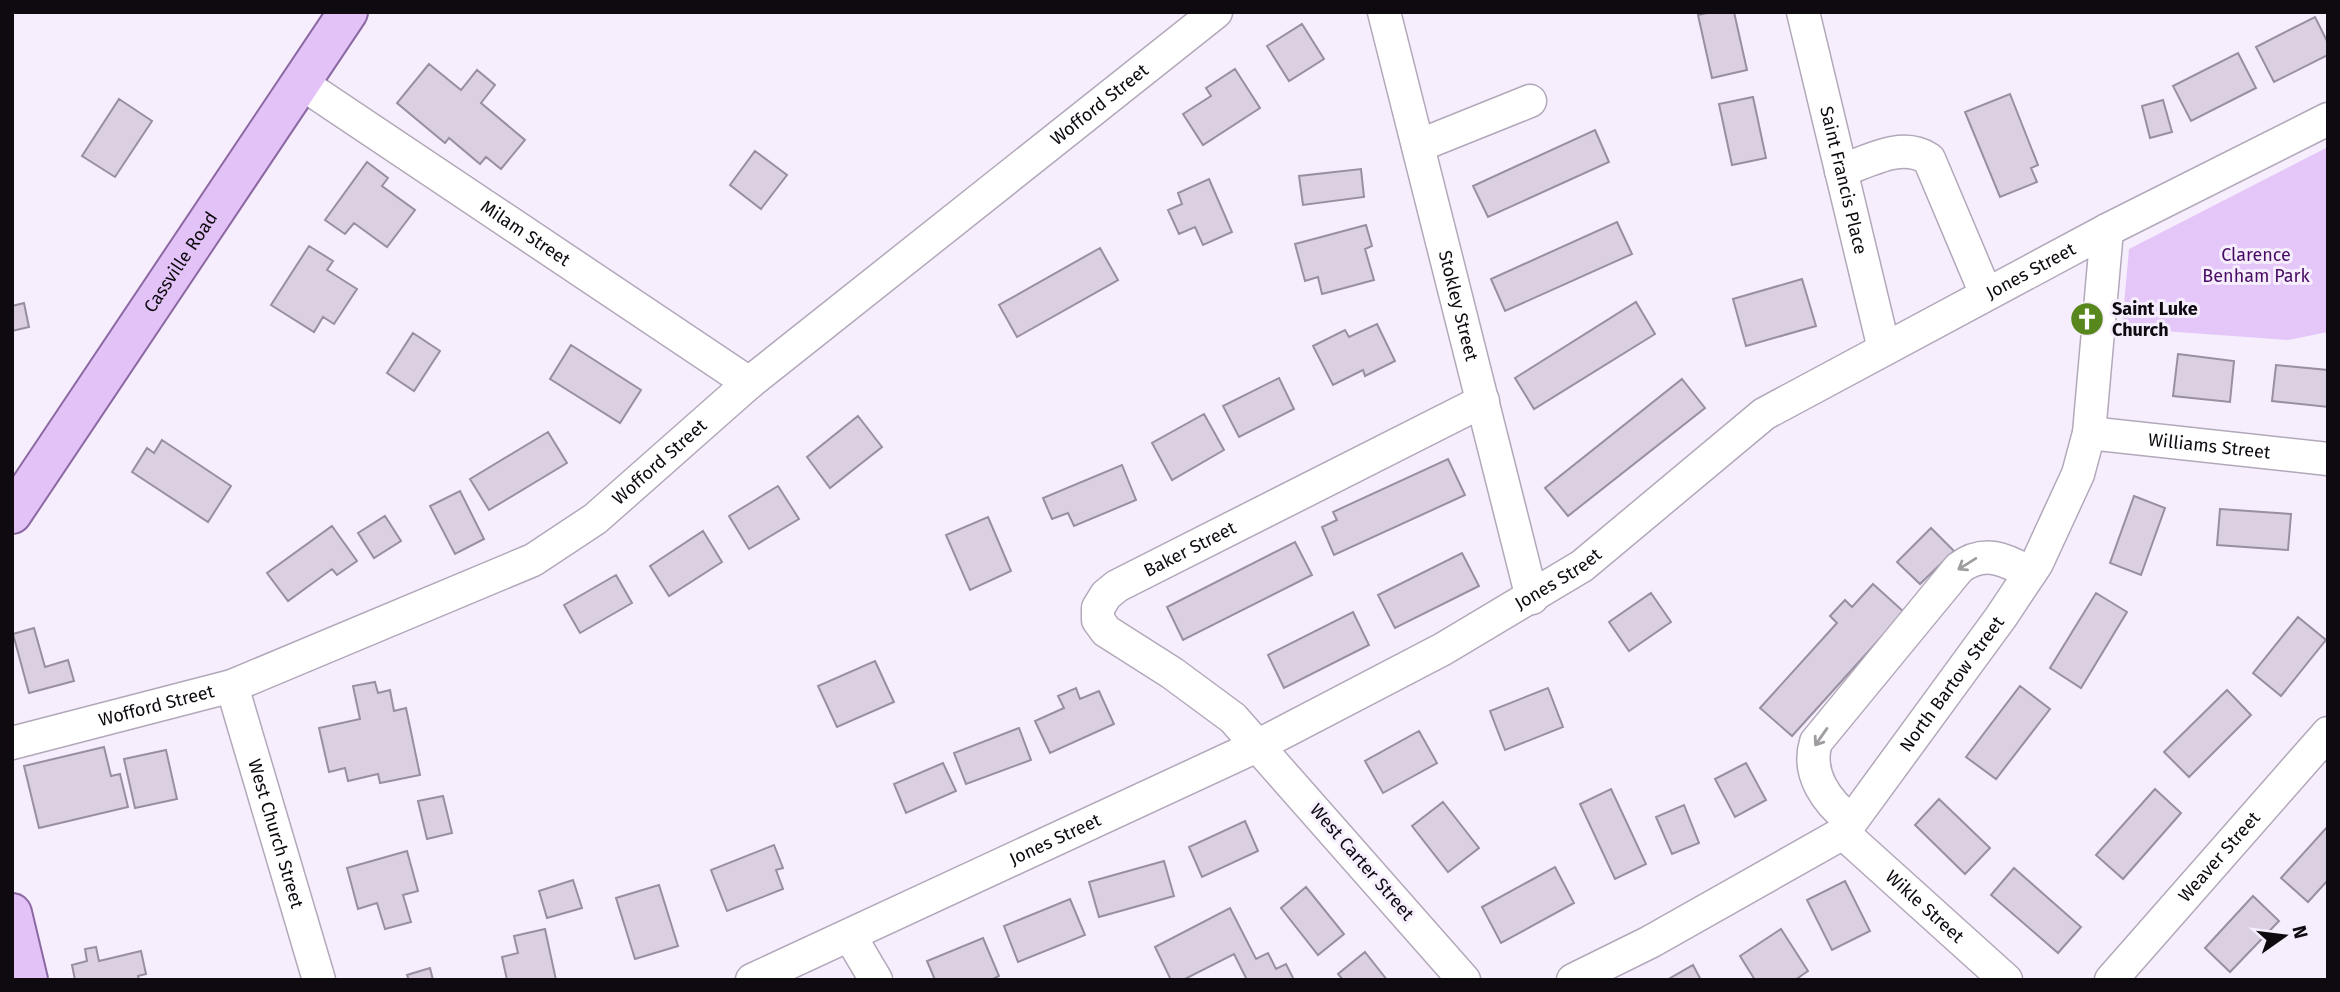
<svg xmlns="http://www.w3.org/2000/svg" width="2340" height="992" font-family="'Fira Sans',sans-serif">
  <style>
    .green { fill: #e4c6f8 }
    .building { fill: #dbd0e2; stroke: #998fa1; stroke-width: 2 }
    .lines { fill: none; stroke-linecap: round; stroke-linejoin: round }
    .minor-casing { stroke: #b2a8ba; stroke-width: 35 }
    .major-casing { stroke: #8c68a3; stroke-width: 42 }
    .minor { stroke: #fff; stroke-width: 32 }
    .major { stroke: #e3c3f7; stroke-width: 38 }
    .oneway { stroke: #9f9d9f }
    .labels { text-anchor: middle; stroke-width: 6; stroke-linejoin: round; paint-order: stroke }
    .street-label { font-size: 18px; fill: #0e0a10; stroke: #f6eefd }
    .park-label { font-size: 18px; fill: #480b64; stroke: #f6eefd }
    .poi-label { font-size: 18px; font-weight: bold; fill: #0e0a10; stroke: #f6eefd; text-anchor: start }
  </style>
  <rect width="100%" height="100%" fill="#f6eefd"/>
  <path class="green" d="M2328,147v185l-40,8 -166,-12 7,-79z"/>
  <path class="building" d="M1711,12h23l13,58 -35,8 -14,-63z
    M2315,17l13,26v12l-54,27 -18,-35z
    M1302,24l22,35 -35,22 -22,-35z
    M2238,53l18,35 -65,33 -18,-35z
    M429,64l32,26 16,-20 18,15 -14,18 44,37 -24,29 -15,-12 -6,7 -31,-26 -4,5 -48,-40z
    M1235,69l25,39 -57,37 -20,-31 28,-18 -5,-8z
    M2010,94l28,71 -7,3 6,14 -37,15 -35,-85z
    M1753,97l13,61 -34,7 -13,-61z
    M119,99l33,22 -37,56 -33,-21z
    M2163,100l9,32 -22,6 -8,-32z
    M1595,130l14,32 -121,55 -15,-31z
    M755,151l32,24 -26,34 -31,-24z
    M367,162l21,16 -6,8 33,24 -28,37 -33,-24 -9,11 -20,-14z
    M1361,169l3,28 -61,8 -4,-29z
    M1209,179l23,53 -29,13 -8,-18 -16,7 -11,-24 14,-6 -4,-11z
    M1617,222l15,32 -127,57 -14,-32z
    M1366,225l6,21 -7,3 9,31 -52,14 -4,-17 -13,4 -10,-37z
    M309,246l24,15 -6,9 30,19 -23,35 -11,-7 -9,15 -43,-27z
    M1100,248l18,32 -101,57 -18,-32z
    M1802,279l14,47 -70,20 -13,-47z
    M1636,302l19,32 -121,75 -19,-31z
    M24,303l5,24 -17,4v-25z
    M1377,324l18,37 -30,15 -2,-6 -30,15 -20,-39 32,-16 4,7z
    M413,333l27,18 -26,40 -27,-18z
    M571,345l70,45 -21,33 -70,-44z
    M2178,354l56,7 -4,41 -57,-6z
    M2276,365l52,5v37l-56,-6z
    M1279,378l15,31 -55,28 -16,-31z
    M1682,379l23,29 -137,108 -23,-28z
    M1204,414l20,36 -52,30 -20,-37z
    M858,416l24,31 -52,41 -23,-31z
    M548,432l19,31 -78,47 -19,-31z
    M162,440l69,46 -23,36 -76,-50 15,-24 7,5z
    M1448,459l17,36 -131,60 -12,-28 15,-7 -4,-8z
    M1122,465l14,35 -62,26 -6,-13 -16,6 -9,-21z
    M778,486l21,33 -50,30 -20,-33z
    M460,491l24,48 -29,15 -25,-48z
    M2134,496l31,12 -24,67 -31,-12z
    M2220,509l71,5 -3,36 -71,-5z
    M385,516l16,25 -27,17 -16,-25z
    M988,517l23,54 -41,19 -24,-55z
    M332,526l25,35 -20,14 -5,-6 -44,32 -21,-28z
    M1931,528l23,23 -34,33 -23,-22z
    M703,531l19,31 -53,34 -19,-30z
    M1295,542l17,33 -129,65 -16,-33z
    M1462,553l17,33 -84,42 -17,-33z
    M616,575l16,28 -52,30 -16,-28z
    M1873,584l31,28 -112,124 -32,-28 77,-85 -7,-7 15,-16 7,7z
    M1651,593l20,29 -42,29 -20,-29z
    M2096,593l31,19 -46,76 -31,-20z
    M1353,612l16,33 -85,43 -16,-33z
    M2298,617l28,23 -45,56 -28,-23z
    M34,628l11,39 23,-7 6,21 -45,12 -16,-59z
    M875,661l19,41 -57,25 -19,-41z
    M375,682l3,11 12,-3 4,21 12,-3 14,67 -40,8 -2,-9 -30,7 -3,-13 -16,4 -10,-44 41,-9 -7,-33z
    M2020,686l30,23 -54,70 -30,-22z
    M1076,688l4,11 19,-8 15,33 -64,29 -15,-32 29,-13 -6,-12z
    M1548,688l15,39 -58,23 -15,-39z
    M2227,690l24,25 -62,62 -25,-25z
    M1019,728l12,32 -65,24 -12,-31z
    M1419,731l18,32 -54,30 -18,-32z
    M104,747l7,29 9,-2 8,33 -89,21 -15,-62z
    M166,750l11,49 -42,9 -11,-49z
    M943,763l13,28 -50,22 -12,-29z
    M1746,763l20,37 -31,17 -20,-38z
    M1611,789l35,75 -31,15 -35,-75z
    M2155,789l26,24 -58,66 -27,-24z
    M443,796l9,37 -25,6 -9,-38z
    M1939,799l51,49 -25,26 -50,-49z
    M1443,802l36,46 -31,24 -36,-46z
    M1684,805l15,38 -27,11 -16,-37z
    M1245,821l13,30 -56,26 -13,-30z
    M2328,826v54l-20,22 -27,-24z
    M774,845l9,23 -7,2 7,19 -56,22 -16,-41z
    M407,851l11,40 -15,4 8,27 -26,7 -8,-26 -19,6 -11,-41z
    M1164,861l10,35 -75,21 -10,-35z
    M1555,867l19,36 -73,40 -19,-36z
    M2014,868l67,59 -23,26 -67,-58z
    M573,880l9,28 -35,10 -8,-27z
    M1845,881l25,50 -38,19 -25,-50z
    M659,885l19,61 -43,13 -19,-61z
    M1306,887l38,47 -26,21 -37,-47z
    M2253,896l26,25 -49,51 -25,-24z
    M1070,899l15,36 -67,27 -14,-36z
    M1230,908l26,51 12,-6 8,16 10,-5 8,16h-47l-13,-26 -51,26h-12l-16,-33z
    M545,929l11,51h-49l-5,-23 16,-4 -4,-17z
    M1781,929l27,42 -13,9h-40l-15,-24z
    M983,938l16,38 -8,4h-56l-8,-19z
    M96,947l3,14 42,-10 5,23 -8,2 1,4h-64l-3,-15 15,-4 -2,-12z
    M1365,952l22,28h-44l-5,-6z
    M1693,965l8,15h-34z
    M430,968l3,12h-24l-2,-5z"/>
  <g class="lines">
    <g class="minor-casing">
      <g id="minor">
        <path id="s1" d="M1384,12l148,586"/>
        <path id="s2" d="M1803,12l81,337"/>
        <path id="s3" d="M301,83l448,300"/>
        <path d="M1418,146l112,-45"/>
        <path d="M1841,171c28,-10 61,-30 88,-12l57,135"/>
        <path id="s4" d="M2089,433l239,26"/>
        <path id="s5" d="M232,686l87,294"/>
        <path id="s6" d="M12,743l220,-57 301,-126 62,-41 154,-136 467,-371"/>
        <path d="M1851,821c-24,-19 -45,-47 -35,-79l143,-174c25,-19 46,-9 71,5"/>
        <path id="s7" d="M1843,833l163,147"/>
        <path d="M850,936l26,44"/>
        <path id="s8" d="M752,980l507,-235 184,-96 139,-83 182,-152 343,-184 221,-111"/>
        <path id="s9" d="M1464,980l-231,-262 -61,-45 -66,-42 -8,-11v-12l8,-13 11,-9 366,-185"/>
        <path id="s10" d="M1573,980l77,-38 193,-109 158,-216 36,-54 41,-89 11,-41 18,-203"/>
        <path id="s11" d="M2111,980l217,-247"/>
      </g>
    </g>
    <g class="major-casing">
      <g id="major">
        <path id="s12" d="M12,514l336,-502"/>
        <path d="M12,913l16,67"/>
      </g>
    </g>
    <use href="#minor" class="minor"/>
    <use href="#major" class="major"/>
  </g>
  <defs><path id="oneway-shaft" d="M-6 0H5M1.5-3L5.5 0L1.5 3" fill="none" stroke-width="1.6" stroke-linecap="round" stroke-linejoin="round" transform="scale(1.75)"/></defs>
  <g class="oneway">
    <use href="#oneway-shaft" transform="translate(1967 564) rotate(148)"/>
    <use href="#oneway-shaft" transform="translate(1821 737) rotate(125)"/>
  </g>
  <defs>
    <g id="church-disc" transform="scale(1.75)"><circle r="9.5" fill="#58881d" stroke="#f6eefd"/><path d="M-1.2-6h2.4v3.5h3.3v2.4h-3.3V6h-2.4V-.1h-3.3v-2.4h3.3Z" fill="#fff"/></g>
  </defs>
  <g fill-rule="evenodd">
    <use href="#church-disc" x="2087" y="319"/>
  </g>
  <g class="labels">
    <g class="street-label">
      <text dy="6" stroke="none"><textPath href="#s6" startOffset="1281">Wofford Street</textPath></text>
      <text dy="6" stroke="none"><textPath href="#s2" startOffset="173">Saint Francis Place</textPath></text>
      <text dy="6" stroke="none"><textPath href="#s3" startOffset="270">Milam Street</textPath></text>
      <text dy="6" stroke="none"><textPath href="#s12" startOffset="303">Cassville Road</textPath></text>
      <text dy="6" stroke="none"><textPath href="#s8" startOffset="1468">Jones Street</textPath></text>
      <text dy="6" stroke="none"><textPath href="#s1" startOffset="303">Stokley Street</textPath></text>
      <text dy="6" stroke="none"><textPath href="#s4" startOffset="121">Williams Street</textPath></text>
      <text dy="6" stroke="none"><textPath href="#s6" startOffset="714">Wofford Street</textPath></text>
      <text dy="6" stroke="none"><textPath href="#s9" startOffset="640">Baker Street</textPath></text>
      <text dy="6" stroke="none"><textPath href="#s8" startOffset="901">Jones Street</textPath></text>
      <text dy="6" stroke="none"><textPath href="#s10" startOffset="492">North Bartow Street</textPath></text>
      <text dy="6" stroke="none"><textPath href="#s6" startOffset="149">Wofford Street</textPath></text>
      <text dy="6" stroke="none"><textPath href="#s5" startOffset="154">West Church Street</textPath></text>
      <text dy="6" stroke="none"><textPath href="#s8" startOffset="334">Jones Street</textPath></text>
      <text dy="6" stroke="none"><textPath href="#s11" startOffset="164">Weaver Street</textPath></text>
      <text transform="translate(1362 862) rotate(49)" y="6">West Carter Street</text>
      <text dy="6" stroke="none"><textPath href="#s7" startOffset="110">Wikle Street</textPath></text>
    </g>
    <g class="park-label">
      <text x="2256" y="261">Clarence<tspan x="2256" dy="21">Benham Park</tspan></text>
    </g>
    <g class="poi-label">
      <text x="2112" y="315">Saint Luke<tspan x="2112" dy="21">Church</tspan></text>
    </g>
  </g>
  <rect width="2340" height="992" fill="none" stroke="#0e0a10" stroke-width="28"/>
  <g transform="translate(2284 936) rotate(76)" stroke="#f6eefd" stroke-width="5" paint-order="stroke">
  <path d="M0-5L12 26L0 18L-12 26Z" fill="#0e0a10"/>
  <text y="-10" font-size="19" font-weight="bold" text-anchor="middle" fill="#0e0a10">N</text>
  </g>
</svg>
